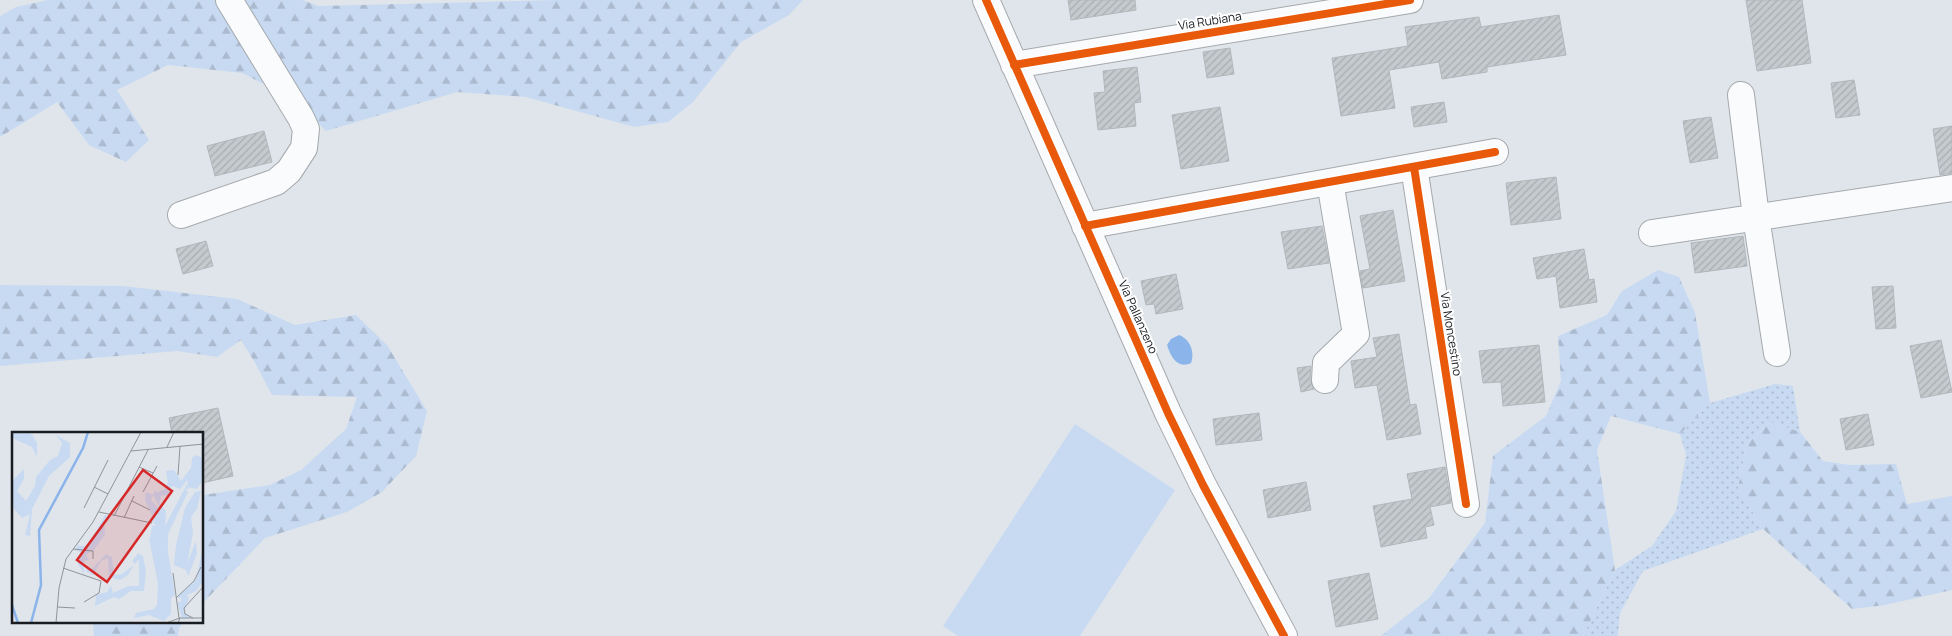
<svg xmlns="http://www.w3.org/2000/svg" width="1952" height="636" font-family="Manrope,sans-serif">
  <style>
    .grass { fill: url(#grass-dots) }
    .forest { fill: url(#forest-firs) }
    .park { fill: #c8daf2 }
    .water { fill: #8bb4ea }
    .building { fill: url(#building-hatch); stroke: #b2b7bb }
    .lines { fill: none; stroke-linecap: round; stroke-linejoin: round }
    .minor-casing { stroke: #a5a9ad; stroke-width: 28 }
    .minor { stroke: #fafbfc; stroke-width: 26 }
    .cycleway-casing { stroke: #fff; stroke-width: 11 }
    .cycleway { stroke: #e8590c; stroke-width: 8 }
    .labels { text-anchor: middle; stroke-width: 4; stroke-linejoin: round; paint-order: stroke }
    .street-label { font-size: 12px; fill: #181b1f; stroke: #fff }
    .inset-river { fill: none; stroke: #8bb4ea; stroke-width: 2.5 }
    .inset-road { fill: none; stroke: #8f9499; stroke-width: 1 }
    .view { fill: #d62828; fill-opacity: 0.15; stroke: #d62828; stroke-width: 2.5 }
    .inset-edge { fill: none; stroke: #181b1f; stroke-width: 2.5 }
  </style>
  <defs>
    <pattern id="grass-dots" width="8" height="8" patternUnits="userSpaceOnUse" patternTransform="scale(1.25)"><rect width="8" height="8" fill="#c8daf2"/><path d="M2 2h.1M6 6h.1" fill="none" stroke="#abbacf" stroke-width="1.8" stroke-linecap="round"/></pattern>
    <pattern id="forest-firs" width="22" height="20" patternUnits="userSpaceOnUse" patternTransform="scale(1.25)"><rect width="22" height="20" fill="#c8daf2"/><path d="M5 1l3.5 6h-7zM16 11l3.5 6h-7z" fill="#abbacf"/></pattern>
    <pattern id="building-hatch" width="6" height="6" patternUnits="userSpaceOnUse" patternTransform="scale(1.25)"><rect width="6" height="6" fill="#c5cace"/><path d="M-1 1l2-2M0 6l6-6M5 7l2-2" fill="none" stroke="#a8adb0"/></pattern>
  </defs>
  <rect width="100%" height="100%" fill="#dfe5eb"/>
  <path class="grass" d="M1775,384l18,2 7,46 -29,-10 -24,21 -9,45 25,41 -120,42 -23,42 -2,23h-35l32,-66 37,-24 24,-35 10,-56 -6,-21 30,-31z"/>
  <path class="forest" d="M48,0h254l17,6 238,-6h246l-14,15 -48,27 -48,60 -25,20 -34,5 -108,-30 -69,-5 -131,39 -29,-30 -55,-28 -74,-8 -51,25 32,50 -23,22 -37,-17 -32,-43 -57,35v-121l16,-9z
    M1658,270l21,7 16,36 15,90 -30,31 -69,-18 -14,34 18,120 -32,66h-202l48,-38 56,-75 8,-67 53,-40 15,-35 -3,-45 49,-21 15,-24z
    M0,285l123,1 114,13 58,26 61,-10 31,30 40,66 -11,45 -34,36 -35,20 -82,26 -62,65v-108l67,-10 31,-15 45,-41 11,-32 -85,-2 -18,-34 -13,-21 -24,17 -40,-6 -177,15z
    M1771,422l29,10 23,29 27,4 46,-1 11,40 45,-8v94l-67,15 -33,4 -89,-80 -25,-41 9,-45z
    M93,622h91l-5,6 -1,8h-84z"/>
  <path class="park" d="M1075,424l100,66 -95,146h-122l-15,-10z"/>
  <path class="water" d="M1179,335c11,4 16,17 12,28 -13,6 -20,-5 -24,-18l4,-6z"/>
  <path class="building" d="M1068,0h67l1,10 -65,10z
    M1746,0h56l9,63 -54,8z
    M1559,15l7,40 -79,12v5l-45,7 -3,-17 -50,8 6,38 -54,8 -9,-58 76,-12 -3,-19 74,-10 2,10z
    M1230,48l4,26 -27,4 -4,-26z
    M1137,67l4,35 -7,1 2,23 -38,4 -4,-37 11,-1 -2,-21z
    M1854,80l6,35 -24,3 -5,-35z
    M1444,102l3,20 -33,5 -3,-20z
    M1220,107l9,54 -48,8 -9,-54z
    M1711,117l7,41 -28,5 -7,-42z
    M1952,126v47l-12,2 -7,-46z
    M264,131l8,31 -57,14 -8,-30z
    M1556,177l5,42 -50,6 -5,-42z
    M1393,210l12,71 -42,7 -3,-17 10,-2 -10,-53z
    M1322,226l7,37 -41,6 -7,-37z
    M1743,236l4,30 -52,7 -4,-30z
    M206,241l7,25 -30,8 -7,-25z
    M1584,249l5,31 5,-1 3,23 -37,6 -4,-32 -19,3 -4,-21z
    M1176,274l7,35 -27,5 -2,-10 -8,1 -5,-24z
    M1893,286l3,42 -20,1 -4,-42z
    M1399,334l11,71 6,-1 5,30 -34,6 -10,-55 -22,3 -4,-27 26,-4 -4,-19z
    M1941,340l11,52 -31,6 -11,-52z
    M1539,345l6,57 -42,4 -2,-24 -18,1 -4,-32z
    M1311,366l-1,14 4,9 -13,3 -4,-24z
    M218,408l15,68 -31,7v-49h-30l-3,-16z
    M1259,413l3,27 -46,5 -3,-26z
    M1868,414l6,31 -28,5 -6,-31z
    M1445,467l6,36 -21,4 4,18 -9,2 2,11 -46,9 -8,-41 39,-7 -5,-25z
    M1306,482l5,28 -43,8 -5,-28z
    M1369,573l9,46 -42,8 -8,-46z"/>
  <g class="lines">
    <g class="minor-casing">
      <path id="minor" d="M986,0l182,413 35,72 81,151
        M1014,65l396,-65
        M1741,95l15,122 21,136
        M1414,167l52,337
        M181,215l95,-33 13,-11 15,-23 2,-19 -5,-11 -72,-118
        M1085,226l410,-74
        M1652,233l300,-45
        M1325,380l1,-17 30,-29 -26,-152"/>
    </g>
    <use href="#minor" class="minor"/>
    <g class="cycleway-casing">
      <path id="cycleway" d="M986,0l182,413 35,72 81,151
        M1014,65l396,-65
        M1414,167l52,337
        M1085,226l410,-74"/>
    </g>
    <use href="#cycleway" class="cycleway"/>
  </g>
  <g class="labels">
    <g class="street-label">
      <text transform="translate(1210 21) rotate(-9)" y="4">Via Rubiana</text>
      <text transform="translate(1138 317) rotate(66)" y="4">Via Pallanzeno</text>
      <text transform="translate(1451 334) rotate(81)" y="4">Via Moncestino</text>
    </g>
  </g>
  <g transform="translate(12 432)">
    <rect width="191" height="191" fill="#dfe5eb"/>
    <path d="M175,52l2,5h-4l-17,45v18l-18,-15 2,-11 4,-1 -4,-3 10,-10 -9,-17 2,-5 6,7 -2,7 7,7 -1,15z" fill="#c8daf2"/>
    <path d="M0,0h16l5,4 4,7v14l-5,-10 -20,-9zM44,3l14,8v14l-21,19 -17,33 -2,27 -5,-1 5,-21 -8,4 -9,-10 -1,-27 12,-12v10l-7,12 9,10 9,-15 1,-9 14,-17 8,-4 4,-13zM184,23l5,2 2,9 -2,17 -4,6 -9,-2 -1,-7 -7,9 -8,-3 -4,9 -10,1 -2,-3 9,-4 3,-7 -2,-11 8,-1 7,11 10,-13 1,-10zM173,57l3,3 -20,42v-12zM189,59l-4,18 -6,8 2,16 -6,31 9,-23 1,13 -9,22 -2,-6 -12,-5 2,-20 9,-37 10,-16zM134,60l7,3 -2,5 11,12v6l-7,4 -10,-22zM93,83l3,2 -4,5 1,12 -11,16 -8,5 3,5 -5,1v13l-6,-10 2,-12 -5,-2 4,-6v2h9zM140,105l16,15 7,43 -4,3v16l-7,7 -15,-6 -15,3 2,-5 18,-4 3,-4 1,-21 -9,-46zM191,114v35l-7,10 -9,4 2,3 -5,14 8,6h-10l-5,-16h4v-4l-4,-1 19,-17zM126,121l5,3 3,15 -2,20h-13l-12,8 -5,-2 -19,9 1,-11 11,-3 4,-6 2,7 16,-7h10v-27l-4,5 -3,-3zM94,122l6,3 2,18 8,-1 12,-9 -6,10 -8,5 -11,-3 -1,-19 -7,3 -8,14 -6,-3 -2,-4 5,3z" fill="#c8daf2"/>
    <path class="inset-river" d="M0,173l6,18M19,191l10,-38 -2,-55 44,-82 5,-16"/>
    <path class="inset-road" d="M155,15l7,-15M119,19l73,-7M127,35l14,6M166,43l2,-29M82,55l14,7M131,60l14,-26M120,69l18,9M72,76l24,-48M87,80l53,11M102,84l34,-66M112,86l10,-22M61,117l20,2v8M51,136l38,13 -2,12 -15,9M161,141l6,45h25M164,166l18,-17 7,-14M45,175l18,1M181,186l-8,-4 -1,-6 20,-22M44,191l3,-35 7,-29 27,-37 48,-90M154,191l14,-5 -2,5"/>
    <path class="view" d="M131,38l29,21 -65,91 -30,-22z"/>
    <rect width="191" height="191" class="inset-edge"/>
  </g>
</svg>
